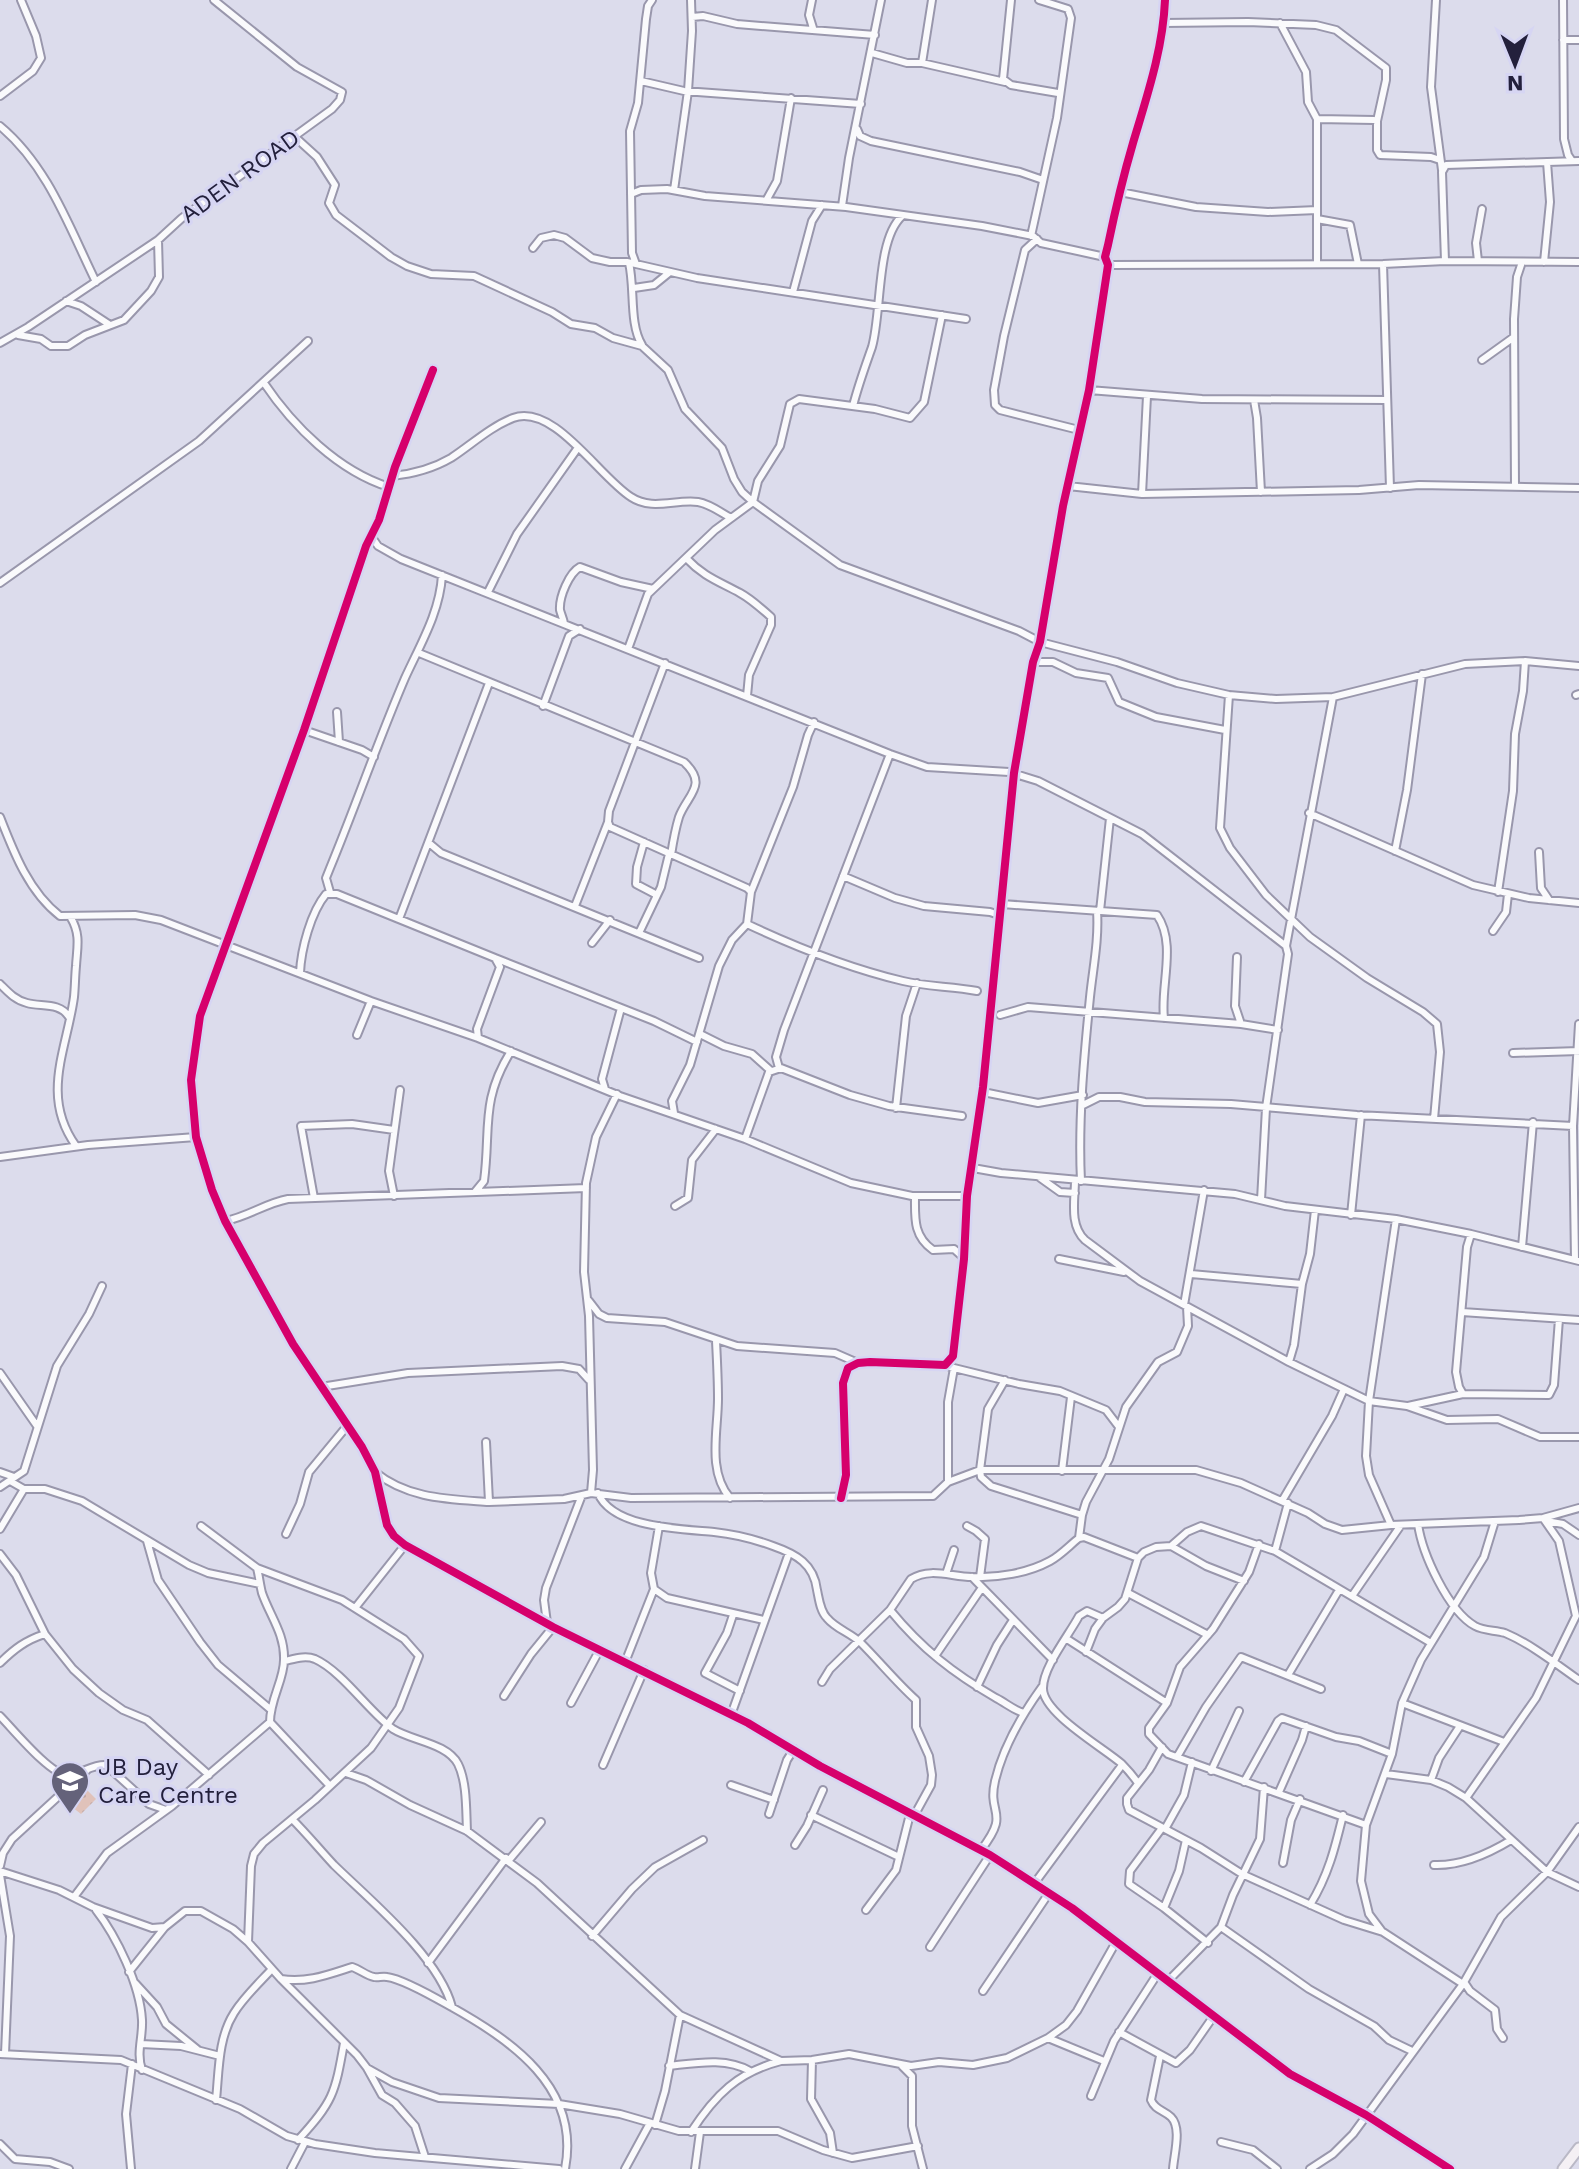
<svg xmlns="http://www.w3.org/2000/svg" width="1579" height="2169" font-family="'Work Sans',sans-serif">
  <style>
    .grass { fill: url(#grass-dots) }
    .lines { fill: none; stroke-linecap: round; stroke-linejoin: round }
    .minor-casing { stroke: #9997ac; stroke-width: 10 }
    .primary-casing { stroke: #bab9c6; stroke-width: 13 }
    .minor { stroke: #fafafc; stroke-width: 6 }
    .primary { stroke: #f4f0f4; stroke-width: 9 }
    .cycleway-casing { stroke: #d6d5f3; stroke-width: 13 }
    .cycleway { stroke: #d6006c; stroke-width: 8 }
    .labels { text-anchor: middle; stroke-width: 6; stroke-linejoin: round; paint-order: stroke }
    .street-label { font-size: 24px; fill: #23203c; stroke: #d6d5f3 }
    .poi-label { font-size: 24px; fill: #23203c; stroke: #d6d5f3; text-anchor: start }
  </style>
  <defs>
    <pattern id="grass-dots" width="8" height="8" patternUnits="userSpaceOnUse" patternTransform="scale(2)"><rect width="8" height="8" fill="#e0c2ba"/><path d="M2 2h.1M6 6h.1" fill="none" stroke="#c0a6a1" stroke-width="1.8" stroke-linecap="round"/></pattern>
  </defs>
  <rect width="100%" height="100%" fill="#dcdcec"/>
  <path class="grass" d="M80,1783l16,16 -15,15 -18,-14z"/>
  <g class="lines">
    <g class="minor-casing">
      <path id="minor" d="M812,0l-3,15 4,13
        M1011,0l-8,79 8,6 47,8
        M1436,0l-5,87 11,83
        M1563,0l1,139 4,16 4,6
        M692,17l11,-1 34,8 138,11
        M1164,23l84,-1 68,3 20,5 50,38v12l-9,41
        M1280,23l26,49 2,30 9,17v145
        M1563,40h16
        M872,53l35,10h15l83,19
        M922,63l10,-63
        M641,81l43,10 177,13
        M0,96l33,-25 8,-13 -5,-22 -15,-36
        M1317,119l57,1 3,1v29l3,5 51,2 9,3
        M0,126c48,40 69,101 96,156
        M857,129l3,7 11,5 149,31 23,8
        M295,137l22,20 18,28 -6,18 7,12 55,42 16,9 24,8 43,2 78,36 19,12 24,4 18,10 29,8 26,24 17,39 37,39 12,31 8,13 11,10 87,63 179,66 21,11 77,20 60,21 52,12 47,4 57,-2
        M674,190l14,-99 4,-60 -1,-31
        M1120,192l76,15 72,5 49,-2
        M631,194l10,-4 26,-1 38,7 141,11 136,19 51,10 8,7 64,14
        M767,199l10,-18 14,-83
        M842,206l7,-48 32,-158
        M1317,219l33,6 8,39
        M1031,236l26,-118 14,-100 -3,-9 -29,-9
        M1037,239l-12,11 -21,86 -10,54 1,15 5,5 79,20
        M533,248l8,-10 13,-3 11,3 27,20 18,4h17l70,16 269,41
        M1445,261l-3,-89 4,-7 133,-4
        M1478,261l-2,-18 6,-34
        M1544,262l6,-60 -3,-40
        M629,263c6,25 0,61 13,82
        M636,264l-4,-11 -2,-122 8,-28 8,-84 2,-13 4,-6
        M1383,264l7,224
        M1108,265l275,-1 62,-3 134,1
        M634,288l20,-3 16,-13
        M793,292l19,-71 10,-16
        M66,301l15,5 29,19
        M18,335l23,4 10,7h17l17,-11 39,-15 27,-29 8,-14 -1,-37
        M0,343l28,-16 130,-87 24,-22 150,-109 8,-9 2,-8 -45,-25 -83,-67
        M1482,360l32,-23
        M433,370l-38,97 -16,53 -13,26 -62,184 -104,286 -9,64 5,57 16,53 13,31 68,123 69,103 13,25 12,53 7,11 11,9 148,82 195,96 72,43 170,89 82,53 218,166 76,41 84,54
        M264,383c29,43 74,88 125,104
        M1089,390l113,9 185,1
        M1254,400l3,18 4,74
        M853,406c5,-20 12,-39 19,-59 10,-35 4,-107 30,-131
        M392,476c20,-2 42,-8 59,-18 20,-13 39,-31 62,-40 41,-15 86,59 118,79 21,14 44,2 67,5 12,2 22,10 33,16
        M1068,486l74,8 217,-4 60,-5 160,3
        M1515,487l-1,-168 3,-42 5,-15
        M1142,494l5,-98
        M371,536l7,10 23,13 489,195 37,13 82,5 29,9 104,53 144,112
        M686,558c18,19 32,23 54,35 11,6 21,15 31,24v8l-22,50 -2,21
        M0,583l199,-142 109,-100
        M488,592l29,-58 60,-85
        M564,623c-1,-5 -3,-9 -4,-13 -1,-13 9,-37 20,-43l41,15 32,7
        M628,649l20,-55 67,-64 38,-28 5,-21 22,-35 10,-42 9,-5 76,10 35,9 14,-16 18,-87
        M419,653l265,109c25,23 3,33 -5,55 -4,13 -6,25 -8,38
        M1033,662h20l23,11 32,5 11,24 37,15 69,13
        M665,663l-56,148 -1,11 2,5 137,61 4,4 -4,32c51,24 102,44 156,57 24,6 49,5 74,10
        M1229,695l-9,133 10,20 36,47 44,42 57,41 56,34 14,12 3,28 -6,67
        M1576,695l3,-1
        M543,706l26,-70 11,-7
        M337,712l2,30
        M304,730l58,20 12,7
        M1309,813l164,72 56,13 50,5
        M0,817c14,36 29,75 60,99l75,-1 26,5 210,81 107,37 142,58 125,43 106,44 61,13h55
        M644,842l-7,25 -1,17 21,11
        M429,843l12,10 258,105
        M1395,851l12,-61 15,-116
        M1539,852l2,36 8,12
        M843,876l52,22 29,8 66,6 9,3
        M330,892l-4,-14 4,-10c26,-63 48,-127 75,-190 15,-33 35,-66 37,-103
        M751,892l42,-105 15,-52 6,-13
        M1498,892l15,-101 2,-57 8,-43 2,-30
        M1002,904l155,11c20,29 3,71 7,103
        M575,906l33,-84
        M1100,911l10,-93
        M71,918c10,17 6,30 5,48 -1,10 -1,21 -2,31 -7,52 -34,99 2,149
        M399,919l90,-236
        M1493,931l13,-19 2,-18
        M639,933l22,-46 8,-33
        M592,943l18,-23
        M1237,957l-2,49 6,18
        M495,958l159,63 43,21
        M300,973c1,-24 11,-61 26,-79h11l158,64 5,9 -23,62 1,9
        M0,984c8,8 15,16 27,19 14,4 33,-1 42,14
        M1000,1015l28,-8 213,17 37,6
        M700,1034l24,12 28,8 19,17
        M357,1035l14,-34
        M1513,1053l66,-2
        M779,1068l-3,-11 8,-27 106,-276
        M605,1089l-3,-10 19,-71
        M983,1092l55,11 45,-8
        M1083,1105l16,-8h21l25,5 86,2 126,11 216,11
        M896,1108l10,-92 11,-33
        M674,1113l-2,-12 18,-36 29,-99 13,-26 15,-16
        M745,1139l24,-67 12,-4 69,27 39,11 73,10
        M0,1157l88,-12 108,-8
        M973,1168l28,5 234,21 50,12 111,13 75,15 108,27
        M1039,1177l21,15 15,1
        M1075,1180c0,20 -6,45 10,60l55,41 149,81 80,39 38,5 40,14 51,-1 42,18h39
        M1081,1181c-3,-61 3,-124 9,-184 3,-29 9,-57 7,-86
        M475,1192l9,-11c7,-52 -4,-80 27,-130
        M394,1196l-5,-25 11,-81
        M915,1196c0,22 -2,40 18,54l21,-1 10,9
        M314,1198l-13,-72 51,-2 42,6
        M1261,1200l5,-92 22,-154 -2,-8 47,-249 132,-33 60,-3 54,5
        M675,1206l13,-8 4,-38 24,-31
        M1351,1215l10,-100
        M225,1221c22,-4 41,-18 63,-22l298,-11
        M1522,1247l11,-125
        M1059,1259l65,13
        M1575,1260l-2,-134 6,-102
        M1191,1274l111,10
        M589,1301l10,13 8,4 58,4 72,24 98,7 23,10
        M1184,1305l20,-115
        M1462,1312l117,8
        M716,1341c1,19 2,39 2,58 0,32 -11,72 12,99
        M1289,1362l5,-17 8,-61 8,-30 5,-44
        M950,1367l69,17 41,7 46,19 13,17
        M0,1373l37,53
        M1005,1380l-17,29 -8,61 1,7 10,9 91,29
        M321,1387l87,-14 154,-7 17,3 10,11
        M1463,1394l-4,-7 -3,-15 11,-125 4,-13
        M1408,1406l55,-12 86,1 5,-10 5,-66
        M486,1442l3,60 75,-3 27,-6 40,5 302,-2 15,-14v-80l6,-34
        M1062,1471l9,-74
        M0,1472l14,5
        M375,1472c33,27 74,27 114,30
        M10,1481l14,8h21l37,12 107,64 19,8 52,11
        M948,1482l32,-12h216l45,13 67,30 17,11 17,6 49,-5 128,-5 24,-2 36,-10
        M0,1487l24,-16 33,-105 32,-52 13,-28
        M591,1493l2,-23 -4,-154 -5,-44 2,-89 10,-46 21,-43
        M598,1493c14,35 83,36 116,39 19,2 40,7 59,14 23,8 41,18 44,44 2,9 3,21 10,28 9,11 24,15 34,25 19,19 35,39 55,57v27l13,29 3,19 -1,10 -17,31
        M841,1498l5,-23 -3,-92 5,-15 10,-5 12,-1 75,3 8,-9 11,-97 3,-63 16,-109 31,-314 19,-111 7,-20 23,-136 26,-116 19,-125 -3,-8 3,-12c7,-34 15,-68 25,-102 14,-47 30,-94 32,-143
        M1282,1501l50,-85 12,-27
        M1546,1521l17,3 16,11
        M1418,1524c4,29 30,87 57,102 9,5 20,4 30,7 26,11 51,31 74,47
        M1391,1525l-22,-50 -3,-19 3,-55 27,-182
        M201,1526l56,42 85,32 62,39 15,17 -20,52 -28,40 -56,52 -52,43 -9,11 -3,12 -3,76
        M659,1526l-8,47 3,16 13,9 97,22
        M967,1526l9,5 9,8 -5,38
        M0,1529l24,-40
        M286,1534l14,-30 9,-32 38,-46
        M1079,1538l3,-23 4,-13 23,-43 17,-52 32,-45 19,-10 11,-26 -1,-19
        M147,1541l11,39 42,62 18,23 52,44
        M1259,1544l-10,28 -36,57 -33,38 -13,36 -18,25v6l19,20 198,71
        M1171,1546l16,-14 14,-6 74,25 156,92
        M1275,1551l13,-48
        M0,1554l16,21 29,59 28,35 26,24 24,17 24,10 62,55
        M257,1568c2,8 3,17 5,25 8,23 23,41 22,67 0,20 -14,39 -14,62l60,64
        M946,1574l8,-24
        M972,1577l81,83
        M1128,1593l80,42
        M1352,1596l49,-71
        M355,1608l50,-63
        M890,1610c32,39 63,63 106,88 10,5 17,12 28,15
        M733,1615l-6,18 -22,40 35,18
        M1103,1618l-16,-7 -8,5c-10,19 -36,51 -36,72 -1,25 61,60 79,76 6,6 11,12 16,19
        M547,1623l-3,-23 2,-12 36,-93
        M1067,1639l100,64
        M1086,1652l9,-23 8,-11 15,-11 7,-8 13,-41 6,-6 12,-5 15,-1 35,20 38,15
        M935,1656l46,-67
        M626,1660l28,-71
        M285,1661c9,-2 20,-6 30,-2 27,12 55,54 78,70 19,12 54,14 65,35 9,18 8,46 9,67
        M0,1663c14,-14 26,-23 45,-29
        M1288,1675l51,-85
        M822,1682l8,-13 60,-59 21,-31c20,-12 40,-2 61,-2 26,1 56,-4 78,-16 11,-6 20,-16 29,-23l5,-1 54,21
        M977,1687l20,-42 16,-25
        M504,1696l27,-42 22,-27
        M571,1703l29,-54
        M1402,1703l102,39
        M731,1715l58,-162
        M0,1716c13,13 51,60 68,59 14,-1 24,-11 38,-10l43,39 17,6
        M1162,1747l-13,23 -22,28v6l2,6 72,38 41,26 102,46 39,12 80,52
        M1177,1757l29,-50 35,-50 80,32
        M603,1765l41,-95
        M1211,1771l28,-60
        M346,1773l20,7 44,25 57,26 70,52 143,132 101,46 31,-1 37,-6 62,12 28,-4 34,3 34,-7 41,-20 18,-13 11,-14 39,-69
        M1386,1774l45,6 17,7 18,11 81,74 32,15
        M1431,1780l8,-22 21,-32
        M1244,1782l34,-61 4,-3 54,19 23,4 33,13
        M731,1785l43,15
        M1279,1792l23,-52 4,-14
        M1466,1798l70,-100 40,-82 -17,-75 -16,-23
        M769,1814l18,-54 7,-11
        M811,1815l88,42
        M292,1819c15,15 28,31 42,46 37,36 105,92 118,142
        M1162,1828l-32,43 -1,13 35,24 44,35
        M1165,1829l19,-34 8,-33
        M795,1845l12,-19 16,-36
        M981,1850c30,-39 6,-34 14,-69 8,-34 26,-65 47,-94
        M509,1860l32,-38
        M1283,1863l8,-43 9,-21
        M1434,1865c28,1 54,-11 77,-25
        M0,1866l3,-13 9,-14 75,-69
        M0,1871l59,19 34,17 59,21 13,-1 20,-16h16l32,18 15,13 33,37 76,76 10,13 15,27 13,8 20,23 10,31
        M0,1875l10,61 -5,118
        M1034,1884l88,-119
        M74,1897l33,-44 65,-47 98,-84
        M1310,1905c18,-29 25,-57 33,-90
        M1164,1908l15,-37 7,-31
        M96,1910c21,27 44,75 46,110 1,17 -6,33 0,50
        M866,1910l30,-40 14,-56
        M1221,1927l88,62 65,37 15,14 23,11
        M1381,1930l-12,-16 -8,-33 5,-56 26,-71 10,-51 19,-43 63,-103 11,-36
        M592,1936l40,-47 23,-22 48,-27
        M930,1947l60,-92
        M428,1963l78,-105
        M129,1972l36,-45
        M281,1979c26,4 46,-4 71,-12 7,2 15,9 22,10 4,1 8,-1 13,0 15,2 47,20 61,28 63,35 133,82 117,164
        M1168,1981l53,-54 12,-32 27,-56 4,-52
        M1464,1982l6,9 25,19 2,19 6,9
        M135,1983l22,24 9,17 32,26
        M983,1991l66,-98
        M1119,2032l57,31 14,-13 23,-33
        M1048,2038l56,23
        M141,2044l40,2 39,10
        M0,2054l121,6 119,49 47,27 28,8 60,9 184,16
        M1160,2056l-9,44c4,10 13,10 20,17 11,11 3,37 2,52
        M812,2060l-1,39 19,34 3,20
        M669,2066c27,-3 57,-9 81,5
        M902,2066l10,10v50l11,43
        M367,2068l25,14 47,16 120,6 61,10 59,17h99l45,19 29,8 66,-12
        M1091,2096l23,-55 44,-68
        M216,2100c3,-29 2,-62 18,-87 10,-16 25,-30 38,-44
        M655,2125l10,-34 15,-76
        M691,2132c24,-37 47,-60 90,-71
        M298,2140c35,-38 37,-46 46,-97
        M1221,2142l32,8 24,19
        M0,2144l15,15 35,3 19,7
        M131,2169l-5,-55 6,-50
        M291,2169l14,-27
        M625,2169l25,-46
        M695,2169l5,-37
        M1310,2169l23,-15 20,-20 110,-150 38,-67 46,-45 32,-45"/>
    </g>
    <g class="primary-casing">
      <path id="primary" d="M1563,2169l16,-21"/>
    </g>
    <use href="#minor" class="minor"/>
    <use href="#primary" class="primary"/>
    <g class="cycleway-casing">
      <path id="cycleway" d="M433,370l-38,97 -16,53 -13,26 -62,184 -104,286 -9,64 5,57 16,53 13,31 68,123 69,103 13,25 12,53 7,11 11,9 148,82 195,96 72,43 170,89 82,53 218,166 76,41 84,54
        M841,1498l5,-23 -3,-92 5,-15 10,-5 12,-1 75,3 8,-9 11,-97 3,-63 16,-109 31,-314 19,-111 7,-20 23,-136 26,-116 19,-125 -3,-8 3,-12c7,-34 15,-68 25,-102 14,-47 30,-94 32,-143"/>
    </g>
    <use href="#cycleway" class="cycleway"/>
  </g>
  <defs>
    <g id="school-pin" transform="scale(2)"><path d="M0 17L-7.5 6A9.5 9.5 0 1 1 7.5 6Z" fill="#64627a" stroke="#d6d5f3"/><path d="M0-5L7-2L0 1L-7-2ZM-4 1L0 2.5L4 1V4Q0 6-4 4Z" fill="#fff"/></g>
  </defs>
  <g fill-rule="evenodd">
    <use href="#school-pin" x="70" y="1781"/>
  </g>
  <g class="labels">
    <g class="street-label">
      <text transform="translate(240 176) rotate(-36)" y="8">ADEN ROAD</text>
    </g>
    <g class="poi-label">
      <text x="98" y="1775">JB Day<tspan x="98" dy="28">Care Centre</tspan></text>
    </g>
  </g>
  <g transform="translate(1515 64) rotate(179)" stroke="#d6d5f3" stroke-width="6" paint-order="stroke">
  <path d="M0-6L14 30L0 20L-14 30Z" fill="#23203c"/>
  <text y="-12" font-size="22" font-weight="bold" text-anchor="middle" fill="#23203c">N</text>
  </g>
</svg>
